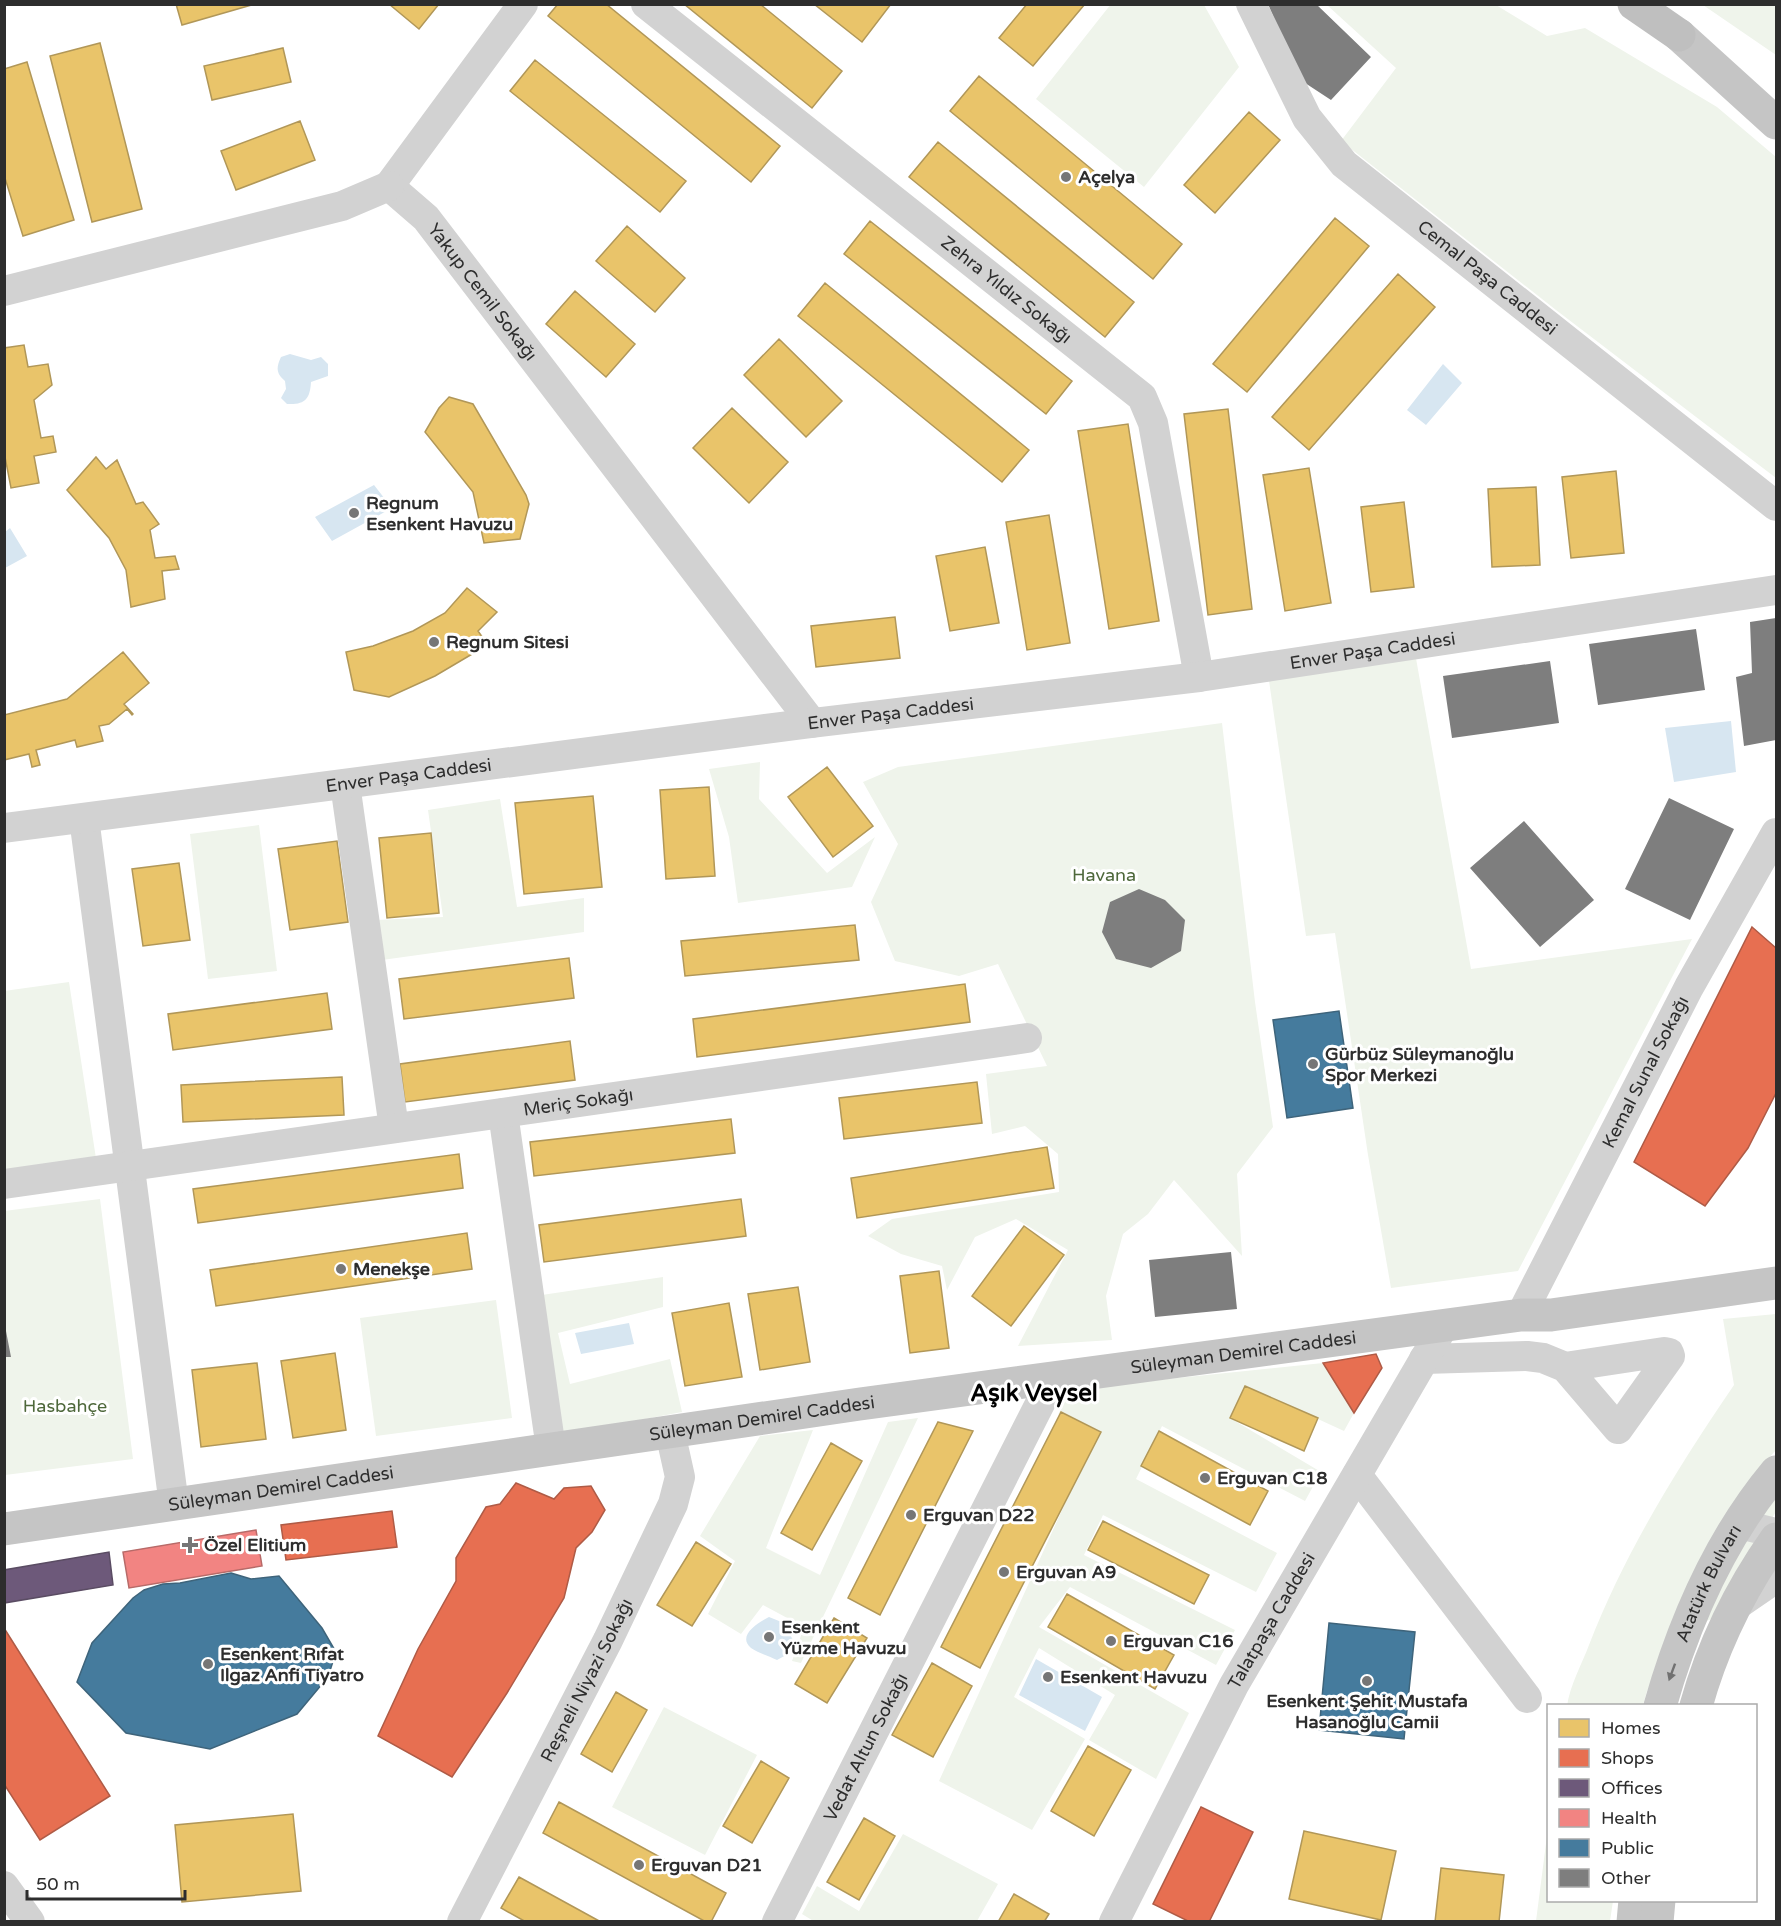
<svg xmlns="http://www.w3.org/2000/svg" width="1781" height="1926" font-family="'Varela Round',sans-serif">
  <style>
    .green { fill: #eff4eb }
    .water { fill: #d7e6f1 }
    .homes { fill: #e9c46a; stroke: #b19758; stroke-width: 1.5 }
    .shops { fill: #e76f51; stroke: #af5b46; stroke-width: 1.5 }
    .offices { fill: #6d597a; stroke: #5a4c63; stroke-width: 1.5 }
    .health { fill: #f28482; stroke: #b76a68; stroke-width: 1.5 }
    .public { fill: #457b9d; stroke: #3e647b; stroke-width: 1.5 }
    .building { fill: #7e7e7e }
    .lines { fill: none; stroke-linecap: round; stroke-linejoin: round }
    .minor { stroke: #d2d2d2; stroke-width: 30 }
    .major { stroke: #c5c5c5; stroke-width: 33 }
    .highway { stroke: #bfbfbf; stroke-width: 33 }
    .oneway { fill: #717171 }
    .poi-dot { fill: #767676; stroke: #fff; stroke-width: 2 }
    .labels { text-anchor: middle; stroke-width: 6; stroke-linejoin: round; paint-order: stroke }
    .poi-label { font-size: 18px; font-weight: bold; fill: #2d2d2d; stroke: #fff; text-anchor: start }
    .street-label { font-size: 18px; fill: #2d2d2d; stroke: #fff }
    .park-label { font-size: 18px; fill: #4e683b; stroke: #fff }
    .district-label { font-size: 24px; font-weight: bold; fill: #000; stroke: #fff }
  </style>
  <rect width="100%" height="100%" fill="#fff"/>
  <path class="green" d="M1111,4l93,1 35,62 -95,120 -108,-88z
    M1327,5h169l51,31 38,-8 132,79 59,50v321l-220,-168 -215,-169 55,-73z
    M1703,5h73v50z
    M1414,647l57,322 221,-30 -174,332 -127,17 -23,-133 -33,-222 -29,3 -39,-269z
    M1222,723l33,279 18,125 -36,47 5,82 -68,-76 -26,34 -25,20 -17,62 6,44 -94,6 50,-96 -52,-31 -41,18 -28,53 -5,-24 -41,-12 -33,-18 24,-17 167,-27 -1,-38 -33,-28 -33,8 -6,-60 61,-8 -49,-102 -39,12 -64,-15 -24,-59 27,-58 -35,-62 35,-15z
    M760,762l-1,37 68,74 48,-36 -23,50 -114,16 -9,-66 -20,-68z
    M500,799l17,108 67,-9v34l-202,28 -6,-40 67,-3 -15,-107z
    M259,825l18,146 -69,8 -18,-145z
    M69,982l28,183 -92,13 -1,-187z
    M100,1199l33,260 -128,16 -1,-264z
    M663,1277v30l-105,26 12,51 100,-25 12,53 -127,24 -20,-140z
    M496,1300l16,118 -136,18 -16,-118z
    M1776,1314v136l-16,18 -113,223 -4,14 -76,1c3,-21 15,-42 22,-61 36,-93 89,-178 145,-260l-11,-66z
    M1323,1363l31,50 -10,18 -98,-45 -16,32 91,54 -16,29 -143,-75 -26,53 141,74 -21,39 -153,-77 -19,40 151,75 -19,35 -146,-78 -31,40 150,86 -33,66 -67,-39 26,-45 -76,-47 -25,49 71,42 -53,91 -93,-49 129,-284 33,-64 -40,-21 -3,3 13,-26z
    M918,1418l-117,245 -9,-2 12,-34 -41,-22 -22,29 -33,-20 27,-53 -35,-25 60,-100 53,-6 -47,118 54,27 68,-153z
    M1776,1491v21l-14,21 -51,86 -9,4 6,-26z
    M664,1707l93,48 -52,100 -93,-48z
    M1548,1828v72l65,1 -3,20h-74z
    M903,1834l95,50 -21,37 -162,1 -13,-8 15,-28 42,25z"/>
  <path class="water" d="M290,354l21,6 10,-3 7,7v12l-17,6c-1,17 -6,23 -24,22l-6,-6 5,-9 -1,-8c-9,-8 -9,-13 -4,-24z
    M1443,364l19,19 -36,42 -19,-15z
    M374,485l18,23 -60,33 -17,-24z
    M10,528l17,28 -22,12v-36z
    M1731,721l5,51 -62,10 -9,-54z
    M629,1323l5,21 -53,10 -6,-21z
    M769,1617l20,8v8l4,7 -5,14 -11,6c-8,-4 -19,-7 -26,-12 -15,-13 9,-26 18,-31z
    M1036,1659l66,38 -17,34 -66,-36z"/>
  <path class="homes" d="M176,4h79l-73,21z
    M389,4h50l-20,25z
    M558,4h48l174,142 -29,36 -203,-166z
    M684,4h76l82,67 -30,37z
    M814,4h77l-29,38z
    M1027,4h58l-52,62 -34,-28z
    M100,43l42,166 -50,13 -42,-166z
    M283,48l8,34 -79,18 -8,-34z
    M535,60l151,121 -26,31 -150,-121z
    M27,62l47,158 -51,16 -19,-61v-106z
    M979,76l203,168 -29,35 -203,-168z
    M1249,112l31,28 -65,73 -31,-28z
    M300,121l15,39 -79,30 -15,-39z
    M938,142l196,160 -29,35 -196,-160z
    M1335,218l34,28 -122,146 -34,-28z
    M870,221l202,160 -26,33 -202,-160z
    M627,226l58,52 -30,34 -59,-51z
    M1398,274l37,33 -126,143 -37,-33z
    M825,283l204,167 -27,32 -204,-166z
    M575,291l60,53 -29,33 -60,-53z
    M779,339l63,62 -36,36 -62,-62z
    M24,345l4,22 20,-3 4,21 -18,15 7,38 12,-2 3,16 -22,4 5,27 -28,5 -7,-36v-104z
    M449,397l24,7 53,91 3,9 -9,35 -36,4 -11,-51 -48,-60 14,-24z
    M732,408l56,54 -39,41 -56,-55z
    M1228,409l24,200 -44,6 -24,-201z
    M1128,424l31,197 -50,8 -31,-198z
    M96,457l10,12 11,-9 19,44 7,-2 16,22 -9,6 5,28 20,-2 4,13 -17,2 3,28 -34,8 -5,-37 -17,-32 -42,-48z
    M1309,468l22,135 -46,8 -22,-136z
    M1616,471l8,82 -53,5 -9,-81z
    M1536,487l4,78 -48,2 -4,-78z
    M1404,502l10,85 -43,5 -10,-85z
    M1049,515l21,128 -43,7 -21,-128z
    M985,547l14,76 -49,8 -14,-75z
    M467,588l30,24 -19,19 5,7 1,9 -49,29 -46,21 -35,-7 -8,-38 27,-6 40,-15 32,-18z
    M895,617l5,41 -84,9 -5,-41z
    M123,652l26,31 -25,21 9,10 -1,1 -5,-6 -18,15 -10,2 4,15 -26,6 -2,-7 -39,10 4,15 -8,2 -3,-13 -25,6v-45l63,-16z
    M827,767l46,59 -40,31 -45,-60z
    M709,787l6,89 -49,3 -6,-89z
    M593,796l9,91 -78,7 -9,-91z
    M431,833l8,80 -52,5 -8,-80z
    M337,841l11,81 -58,8 -12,-81z
    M179,863l11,77 -47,6 -11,-77z
    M855,925l4,35 -174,16 -4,-35z
    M569,958l5,40 -170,21 -5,-40z
    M965,984l5,38 -273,35 -4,-38z
    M327,993l5,36 -159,21 -5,-36z
    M570,1041l5,39 -170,22 -5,-38z
    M342,1077l2,38 -161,7 -2,-37z
    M977,1082l5,41 -138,16 -5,-41z
    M731,1119l4,34 -201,23 -4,-34z
    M1047,1147l7,41 -197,30 -6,-40z
    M459,1154l4,34 -265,35 -5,-34z
    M741,1199l5,37 -202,26 -5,-37z
    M1024,1226l40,29 -53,71 -39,-30z
    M467,1233l5,36 -256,37 -6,-36z
    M939,1271l10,77 -39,5 -10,-77z
    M798,1287l12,75 -50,8 -12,-76z
    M729,1303l13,74 -57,9 -13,-73z
    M335,1353l11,77 -53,8 -12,-77z
    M257,1363l9,76 -65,8 -9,-77z
    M1245,1386l73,32 -14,33 -74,-33z
    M1061,1412l40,20 -121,236 -39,-21z
    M938,1422l35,9 -93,184 -32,-17z
    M1159,1431l109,60 -18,34 -109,-59z
    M831,1443l31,18 -50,89 -31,-17z
    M1103,1521l106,54 -15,29 -106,-54z
    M696,1542l35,22 -39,62 -35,-21z
    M1067,1594l107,61 -19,34 -107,-62z
    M834,1618l33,20 -40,65 -32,-19z
    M932,1663l40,23 -39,71 -41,-22z
    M616,1692l31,18 -35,62 -31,-18z
    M1088,1746l43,24 -37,66 -43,-25z
    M761,1761l28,17 -37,65 -29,-17z
    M559,1802l167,91 -15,29h-5l-163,-89z
    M293,1814l8,77 -119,11 -7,-77z
    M864,1818l31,18 -36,64 -32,-18z
    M1304,1831l92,20 -15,69 -92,-21z
    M1441,1868l63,7 -5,47h-64z
    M519,1877l82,45h-75l-25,-14z
    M1014,1894l35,20 -5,8h-46z"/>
  <path class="shops" d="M1752,927l24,21v145l-28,55 -43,58 -71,-44z
    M1376,1354l6,14 -28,45 -31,-50z
    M516,1483l38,16 10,-11 27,-2 14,24 -13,22 -16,16 -12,50 -57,95 -55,84 -74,-41 40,-87 38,-68v-23l30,-51 14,-3z
    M392,1511l5,36 -111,13 -5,-35z
    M4,1628l106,168 -70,44 -36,-56z
    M1201,1807l52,25 -44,90h-19l-37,-18z"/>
  <path class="offices" d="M109,1552l4,33 -109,18v-33z"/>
  <path class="health" d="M256,1530l6,36 -133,22 -6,-36z"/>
  <path class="public" d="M1339,1011l14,97 -66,10 -14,-98z
    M231,1573l20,6 28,-3 43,52 14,24 -8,25 -31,37 -87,35 -84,-16 -49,-51 15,-39 41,-45 11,-8 19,-6 17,-1z
    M1329,1623l86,9 -11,107 -85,-9z"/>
  <path class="building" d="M1268,4h48l55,53 -40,43 -32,-21z
    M1776,618v122l-32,6 -8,-69 16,-4 -2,-51z
    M1696,629l9,61 -107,15 -9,-61z
    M1550,661l9,62 -107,15 -9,-62z
    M1669,798l65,31 -44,91 -65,-31z
    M1524,821l70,79 -54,47 -70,-79z
    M1139,889l26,11 20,20 -4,31 -30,17 -35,-9 -14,-27 8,-30z
    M1231,1252l6,57 -82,8 -6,-57z
    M4,1331h2l5,26h-7z"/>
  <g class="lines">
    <g class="minor">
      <path id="s1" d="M646,4l496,393 11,26 46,254"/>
      <path id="s2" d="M1251,4l56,114 37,46 432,342"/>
      <path id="s3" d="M389,186l37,32 386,505"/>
      <path d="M389,186l134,-182"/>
      <path d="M4,291l338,-85 47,-20"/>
      <path d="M345,784l49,344"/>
      <path d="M84,818l90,687"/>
      <path id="s4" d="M4,828l808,-105 387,-46 577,-87"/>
      <path d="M503,1113l48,336"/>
      <path id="s5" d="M4,1184l1023,-146"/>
      <path id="s6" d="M1521,1315l168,-328 87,-154"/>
      <path d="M1424,1359l103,-3 16,2 22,9 53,62 52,-73 -1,-3 -5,-1 -99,15"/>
      <path d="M1357,1475l170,223"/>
      <path d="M1739,1524l37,9"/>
      <path d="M1734,1607l42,-29"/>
      <path d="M4,1886l26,36"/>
      <path id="s7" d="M462,1922l146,-282 65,-136 7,-27 -10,-45"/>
      <path id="s8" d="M777,1922l276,-544"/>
      <path id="s9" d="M1114,1922l120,-237 209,-358"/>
    </g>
    <g class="major">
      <path d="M1679,35l97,88"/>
      <path id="s10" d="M4,1529l856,-125 661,-89h30l225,-32"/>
      <path id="s11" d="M1660,1706c24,-84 60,-167 116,-234"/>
      <path d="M1696,1706c17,-61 44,-116 80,-167"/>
      <path d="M1633,1922l2,-22"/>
      <path d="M1657,1922l2,-22"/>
    </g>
    <path class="highway" d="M1634,4l45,31"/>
  </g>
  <defs><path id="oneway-solid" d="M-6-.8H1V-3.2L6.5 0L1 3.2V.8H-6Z" transform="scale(1.5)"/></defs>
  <use class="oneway" href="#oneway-solid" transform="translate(1672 1672) rotate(110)"/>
  <g class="poi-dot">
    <circle cx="1066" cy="177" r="6"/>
    <circle cx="354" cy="513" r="6"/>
    <circle cx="434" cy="642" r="6"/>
    <circle cx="1313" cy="1064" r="6"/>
    <circle cx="341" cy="1269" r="6"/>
    <circle cx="1205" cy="1478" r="6"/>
    <circle cx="911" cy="1515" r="6"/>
    <path d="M187 1536h6v6h6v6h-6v6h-6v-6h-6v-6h6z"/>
    <circle cx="1004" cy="1572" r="6"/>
    <circle cx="769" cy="1637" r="6"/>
    <circle cx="1111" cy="1641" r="6"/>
    <circle cx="208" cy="1664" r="6"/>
    <circle cx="1048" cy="1677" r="6"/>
    <circle cx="1367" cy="1681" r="6"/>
    <circle cx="639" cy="1865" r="6"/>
  </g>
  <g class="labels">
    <g class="poi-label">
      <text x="1078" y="183">Açelya</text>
      <text x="366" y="509">Regnum<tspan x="366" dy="21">Esenkent Havuzu</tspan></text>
      <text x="446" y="648">Regnum Sitesi</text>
      <text x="1325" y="1060">Gürbüz Süleymanoğlu<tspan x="1325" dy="21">Spor Merkezi</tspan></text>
      <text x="353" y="1275">Menekşe</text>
      <text x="1217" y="1484">Erguvan C18</text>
      <text x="923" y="1521">Erguvan D22</text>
      <text x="204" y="1551">Özel Elitium</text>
      <text x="1016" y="1578">Erguvan A9</text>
      <text x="781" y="1633">Esenkent<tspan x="781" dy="21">Yüzme Havuzu</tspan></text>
      <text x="1123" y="1647">Erguvan C16</text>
      <text x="220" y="1660">Esenkent Rıfat<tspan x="220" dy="21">Ilgaz Anfi Tiyatro</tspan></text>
      <text x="1060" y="1683">Esenkent Havuzu</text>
      <text x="1367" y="1707" text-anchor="middle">Esenkent Şehit Mustafa<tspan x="1367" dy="21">Hasanoğlu Camii</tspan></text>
      <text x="651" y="1871">Erguvan D21</text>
    </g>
    <g class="street-label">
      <text dy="6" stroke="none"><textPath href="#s2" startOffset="369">Cemal Paşa Caddesi</textPath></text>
      <text dy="6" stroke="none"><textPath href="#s1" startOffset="460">Zehra Yıldız Sokağı</textPath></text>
      <text dy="6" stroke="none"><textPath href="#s3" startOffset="142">Yakup Cemil Sokağı</textPath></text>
      <text dy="6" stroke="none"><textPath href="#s4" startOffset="1380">Enver Paşa Caddesi</textPath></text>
      <text dy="6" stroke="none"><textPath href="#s4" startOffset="894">Enver Paşa Caddesi</textPath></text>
      <text dy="6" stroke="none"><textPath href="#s4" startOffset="408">Enver Paşa Caddesi</textPath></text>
      <text dy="6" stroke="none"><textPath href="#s6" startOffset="273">Kemal Sunal Sokağı</textPath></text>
      <text dy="6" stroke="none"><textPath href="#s5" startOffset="580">Meriç Sokağı</textPath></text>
      <text dy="6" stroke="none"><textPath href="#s10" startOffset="1252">Süleyman Demirel Caddesi</textPath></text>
      <text dy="6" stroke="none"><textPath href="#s10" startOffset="766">Süleyman Demirel Caddesi</textPath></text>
      <text dy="6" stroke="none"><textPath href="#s10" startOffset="280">Süleyman Demirel Caddesi</textPath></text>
      <text dy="6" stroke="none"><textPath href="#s11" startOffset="132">Atatürk Bulvarı</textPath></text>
      <text dy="6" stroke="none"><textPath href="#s9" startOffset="340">Talatpaşa Caddesi</textPath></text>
      <text dy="6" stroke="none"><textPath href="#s7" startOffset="272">Reşneli Niyazi Sokağı</textPath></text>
      <text dy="6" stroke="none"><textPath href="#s8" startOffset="196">Vedat Altun Sokağı</textPath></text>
    </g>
    <g class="park-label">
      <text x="1104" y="881">Havana</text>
      <text x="65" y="1412">Hasbahçe</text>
    </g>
    <g class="district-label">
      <text x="1034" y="1401">Aşık Veysel</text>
    </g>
  </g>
  <rect width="1781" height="1926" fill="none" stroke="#2d2d2d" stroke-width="12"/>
  <rect x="1547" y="1704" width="210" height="198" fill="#ffffff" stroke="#ababab" stroke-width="1.5"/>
  <rect x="1559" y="1719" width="30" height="18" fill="#e9c46a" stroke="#ababab" stroke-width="1.5"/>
  <text x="1601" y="1734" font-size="18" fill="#2d2d2d">Homes</text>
  <rect x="1559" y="1749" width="30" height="18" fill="#e76f51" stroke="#ababab" stroke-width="1.5"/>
  <text x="1601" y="1764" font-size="18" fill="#2d2d2d">Shops</text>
  <rect x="1559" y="1779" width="30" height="18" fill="#6d597a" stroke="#ababab" stroke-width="1.5"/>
  <text x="1601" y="1794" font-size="18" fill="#2d2d2d">Offices</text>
  <rect x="1559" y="1809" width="30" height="18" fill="#f28482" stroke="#ababab" stroke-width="1.5"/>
  <text x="1601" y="1824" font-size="18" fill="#2d2d2d">Health</text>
  <rect x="1559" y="1839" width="30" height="18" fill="#457b9d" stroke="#ababab" stroke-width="1.5"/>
  <text x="1601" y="1854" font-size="18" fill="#2d2d2d">Public</text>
  <rect x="1559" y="1869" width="30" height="18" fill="#7e7e7e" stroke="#ababab" stroke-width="1.5"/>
  <text x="1601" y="1884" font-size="18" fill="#2d2d2d">Other</text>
  <path d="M27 1890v9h158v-9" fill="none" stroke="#2d2d2d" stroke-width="3"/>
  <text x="36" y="1890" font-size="18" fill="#2d2d2d" stroke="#ffffff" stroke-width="4.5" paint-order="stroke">50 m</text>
</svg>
